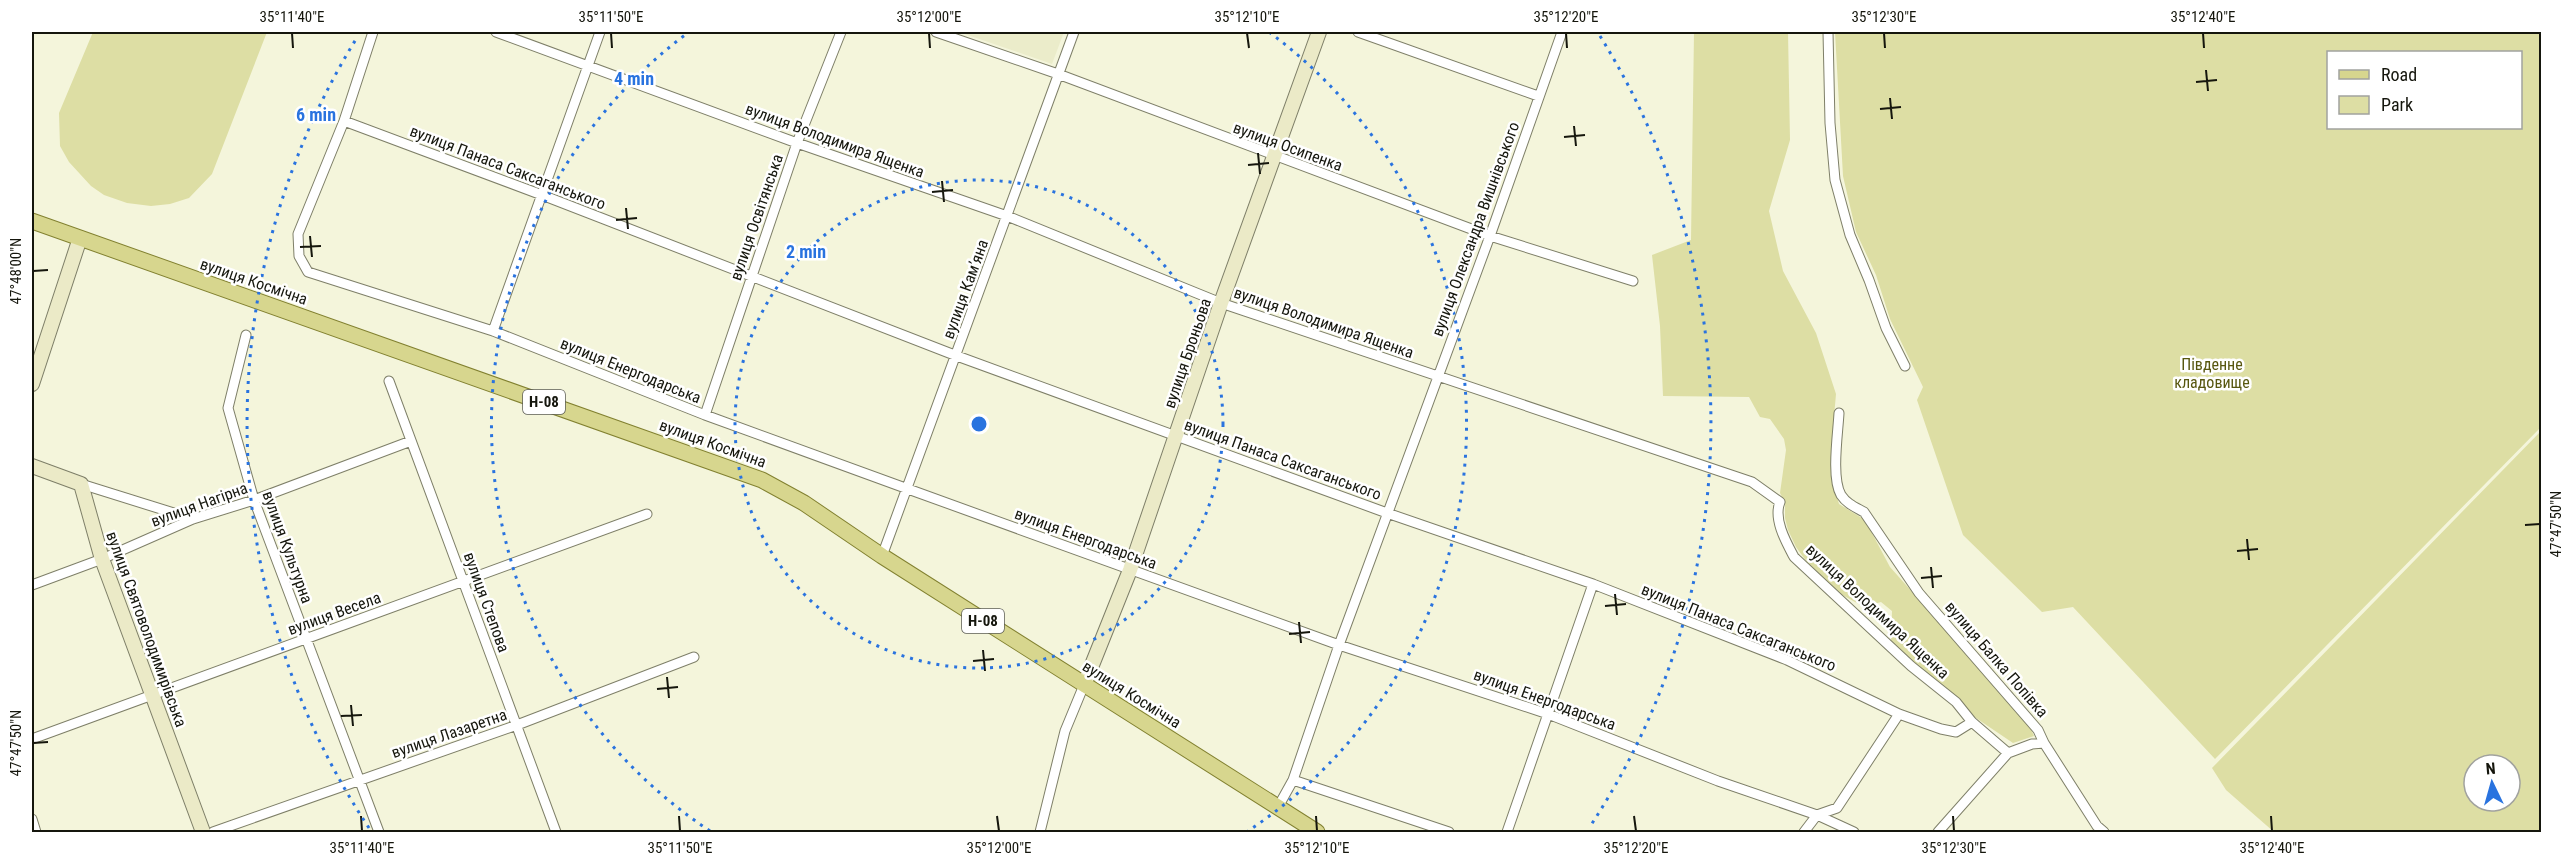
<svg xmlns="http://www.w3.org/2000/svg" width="2573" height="864" font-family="'Roboto Condensed',sans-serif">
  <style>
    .built { fill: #ebecca }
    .green { fill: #dddea4; fill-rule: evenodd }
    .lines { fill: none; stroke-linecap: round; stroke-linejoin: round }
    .street-casing { stroke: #7e7f68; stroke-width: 11 }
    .secondary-casing { stroke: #7e7f68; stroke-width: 16 }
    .primary-casing { stroke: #828130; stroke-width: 17 }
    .street { stroke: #fff; stroke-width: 9 }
    .secondary { stroke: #ebeac7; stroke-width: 14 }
    .primary { stroke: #d7d68e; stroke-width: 15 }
    .ticks { fill: none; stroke: #15160d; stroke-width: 2 }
    .ring { fill: none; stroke: #2973df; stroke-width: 3; stroke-dasharray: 3 6 }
    .labels { text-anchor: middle; stroke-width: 5; stroke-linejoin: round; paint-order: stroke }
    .shield { fill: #fff; stroke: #5b5c56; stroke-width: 1.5 }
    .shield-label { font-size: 15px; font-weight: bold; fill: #15160d }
    .street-label { font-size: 16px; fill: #15160d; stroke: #fff }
    .park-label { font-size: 16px; fill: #57560f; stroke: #fff }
    .centre { fill: #2973df; stroke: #fff; stroke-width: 3 }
    .ring-label { font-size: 18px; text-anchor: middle; font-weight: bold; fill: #2973df; stroke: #fff; stroke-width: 5; stroke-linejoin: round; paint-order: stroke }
    .neatline { fill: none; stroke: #15160d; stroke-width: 2 }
    .ticks-label { font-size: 15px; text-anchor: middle; fill: #15160d }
  </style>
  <rect width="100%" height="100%" fill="#f4f5db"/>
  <path class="built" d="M959,32h105l-12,32z"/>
  <path class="green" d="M93,32h174l-55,142 -23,24 -19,6 -19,2 -24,-3 -23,-8 -13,-9 -22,-24 -9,-16 -1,-33z
    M1694,32h94l2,108 -21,71 14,60 33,62 20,61 -4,45 1,44 6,21 26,16 25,47 137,154 7,15 -21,7 -40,-27 -82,-75 1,-30 -11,-9 -17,5 -27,-15 -28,-27 -13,-18 -8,-17 -3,-12v-15l-5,-10 6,-43 -2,-11 -14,-20 -10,-2 -11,-20 -86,-1 -3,-70 -8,-71 39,-15z
    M1835,32h706v395l-326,332 -142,-152 -31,5 -79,-77 -46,-135 6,-13 -33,-68 -14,-44 -20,-43 -13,-56zM2328,52h192v76h-192z
    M2541,431v401h-267l-48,-42 -14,-22zM2474,765h36v36h-36z"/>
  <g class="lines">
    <g class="street-casing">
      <path id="street" d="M373,32l-29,89 -46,113 1,22 9,16 185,59 212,84 203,74 431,156 209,69 170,67 99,34 37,17
        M496,32l301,111 210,73 214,87 531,179 28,20c-7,17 6,40 14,55l117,109 45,36 16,20 36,31 24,-9 12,-1
        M936,32l122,42 432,162 143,45
        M1358,32l180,64
        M1828,32l2,91 5,57 15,55 19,45 17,48 19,38
        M344,121l198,74 415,161 430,157 206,71 194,76 112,54 42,15 15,3 16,-10
        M493,331l107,-299
        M246,335l-18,73 26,92 125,332
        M389,381l167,451
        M1839,413c-1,20 -8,65 2,82 6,9 14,12 23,17l55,81 119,137 6,13 53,83 7,6
        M705,415l92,-272 44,-111
        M81,484l112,35
        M882,556l192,-524
        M32,585l70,-26 91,-40 61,-19 157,-59
        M32,739l615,-225
        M1293,780l156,52
        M1278,807l15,-27 46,-135 151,-409 72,-204
        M32,819l4,13
        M213,832l304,-107 177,-68
        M1040,832l25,-101 19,-46
        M1507,832l86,-248
        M1804,832l13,-17 20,-7 62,-94
        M1938,832l70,-79"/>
    </g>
    <g class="secondary-casing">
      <path id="secondary" d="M32,384l48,-146
        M32,466l49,18 21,75 101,273
        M1084,685l46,-115 91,-267 98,-271"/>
    </g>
    <g class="primary-casing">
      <path id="primary" d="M32,221l730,259 42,23 78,53 435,276"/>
    </g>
    <use href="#street" class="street"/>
    <use href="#secondary" class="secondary"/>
    <use href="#primary" class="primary"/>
  </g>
  <path class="ticks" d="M292,33l1,15M611,33l1,15M929,33l1,15M1247,33l2,15M1566,33l1,15M1884,33l1,15M2203,33l1,15M2206,70l2,21M2196,82l21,-2M1890,98l2,21M1880,109l21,-2M1574,126l2,20M1564,137l21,-2M1258,153l2,21M1248,165l21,-2M942,181l2,21M932,192l21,-2M626,208l2,21M616,220l21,-2M310,236l2,21M300,247l21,-1M33,271l15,-1M2525,525l15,-1M2247,539l2,21M2237,551l21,-2M1931,567l2,21M1921,578l21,-2M1615,594l2,21M1605,606l21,-2M1299,622l2,21M1289,634l21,-2M983,650l2,21M973,661l21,-2M667,677l2,21M657,689l21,-2M351,705l2,21M341,716l21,-1M33,743l15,-1M361,816l1,15M679,816l1,15M997,816l2,15M1316,816l1,15M1634,816l2,15M1953,816l1,15M2271,816l1,15"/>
  <g class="ring">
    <circle cx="979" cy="424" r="244"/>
    <path d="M710 831A488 488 0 0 1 689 32M1269 32A488 488 0 0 1 1248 831"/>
    <path d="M369 828A732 732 0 0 1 358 36M1600 36A732 732 0 0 1 1589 828"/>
  </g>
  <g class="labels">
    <g class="shield">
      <rect x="523" y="390" width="42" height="24" rx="4.5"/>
      <rect x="962" y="609" width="42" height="24" rx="4.5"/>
    </g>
    <g class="shield-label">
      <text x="544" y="407">Н-08</text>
      <text x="983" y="626">Н-08</text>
    </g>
    <g class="street-label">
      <text transform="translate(835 140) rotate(20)" y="6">вулиця Володимира Ященка</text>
      <text transform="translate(1288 146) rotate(20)" y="6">вулиця Осипенка</text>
      <text transform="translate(508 167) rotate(21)" y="6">вулиця Панаса Саксаганського</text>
      <text transform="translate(756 217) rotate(-71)" y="6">вулиця Освітянська</text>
      <text transform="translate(1475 229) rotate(-70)" y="6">вулиця Олександра Вишнівського</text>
      <text transform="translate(254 281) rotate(19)" y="6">вулиця Космічна</text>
      <text transform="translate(965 289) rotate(-70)" y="6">вулиця Кам’яна</text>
      <text transform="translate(1324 322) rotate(19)" y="6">вулиця Володимира Ященка</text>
      <text transform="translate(1187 353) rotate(-71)" y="6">вулиця Броньова</text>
      <text transform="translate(631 370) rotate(22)" y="6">вулиця Енергодарська</text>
      <text transform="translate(713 443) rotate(20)" y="6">вулиця Космічна</text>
      <text transform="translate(1283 459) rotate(20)" y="6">вулиця Панаса Саксаганського</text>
      <text transform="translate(199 504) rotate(-20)" y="6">вулиця Нагірна</text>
      <text transform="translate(1086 538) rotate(20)" y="6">вулиця Енергодарська</text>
      <text transform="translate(288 547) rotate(70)" y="6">вулиця Культурна</text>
      <text transform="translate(487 602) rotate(70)" y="6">вулиця Степова</text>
      <text transform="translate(1878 611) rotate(43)" y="6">вулиця Володимира Ященка</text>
      <text transform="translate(334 613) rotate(-20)" y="6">вулиця Весела</text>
      <text transform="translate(1739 627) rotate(22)" y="6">вулиця Панаса Саксаганського</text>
      <text transform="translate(147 629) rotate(70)" y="6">вулиця Святоволодимирівська</text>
      <text transform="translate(1997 659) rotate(49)" y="6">вулиця Балка Попівка</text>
      <text transform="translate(1132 694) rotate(32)" y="6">вулиця Космічна</text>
      <text transform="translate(1545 699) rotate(20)" y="6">вулиця Енергодарська</text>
      <text transform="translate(449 733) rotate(-19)" y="6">вулиця Лазаретна</text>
    </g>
    <g class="park-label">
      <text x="2212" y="370">Південне<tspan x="2212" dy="18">кладовище</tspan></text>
    </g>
  </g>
  <circle cx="979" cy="424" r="9" class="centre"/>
  <g class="ring-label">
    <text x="634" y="85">4 min</text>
    <text x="316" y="121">6 min</text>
    <text x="806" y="258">2 min</text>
  </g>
  <rect width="2573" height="864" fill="none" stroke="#ffffff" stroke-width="66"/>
  <rect x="2327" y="51" width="195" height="78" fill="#ffffff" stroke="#a1a29e" stroke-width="1.5"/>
  <rect x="2339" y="70" width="30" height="9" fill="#d7d68e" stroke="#a1a29e" stroke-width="1.5"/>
  <text x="2381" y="81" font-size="18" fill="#15160d">Road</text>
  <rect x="2339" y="96" width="30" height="18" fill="#dddea4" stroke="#a1a29e" stroke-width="1.5"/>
  <text x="2381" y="111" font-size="18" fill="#15160d">Park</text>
  <g transform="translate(2492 783) rotate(355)"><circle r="28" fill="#ffffff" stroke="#a1a29e" stroke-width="1.5"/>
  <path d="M0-4.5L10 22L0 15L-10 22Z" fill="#2973df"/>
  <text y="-9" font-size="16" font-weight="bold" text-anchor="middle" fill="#15160d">N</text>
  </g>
  <rect x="33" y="33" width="2507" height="798" class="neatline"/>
  <g class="ticks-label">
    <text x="292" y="22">35°11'40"E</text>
    <text x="611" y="22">35°11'50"E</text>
    <text x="929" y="22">35°12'00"E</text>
    <text x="1247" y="22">35°12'10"E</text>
    <text x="1566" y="22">35°12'20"E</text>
    <text x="1884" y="22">35°12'30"E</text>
    <text x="2203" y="22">35°12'40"E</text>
    <text transform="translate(16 271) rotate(-90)" y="5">47°48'00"N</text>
    <text transform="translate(2556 524) rotate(-90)" y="5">47°47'50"N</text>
    <text transform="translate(16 743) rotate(-90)" y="5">47°47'50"N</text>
    <text x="362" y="853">35°11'40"E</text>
    <text x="680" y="853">35°11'50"E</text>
    <text x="999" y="853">35°12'00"E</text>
    <text x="1317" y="853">35°12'10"E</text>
    <text x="1636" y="853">35°12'20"E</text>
    <text x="1954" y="853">35°12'30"E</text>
    <text x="2272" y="853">35°12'40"E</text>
  </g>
</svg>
